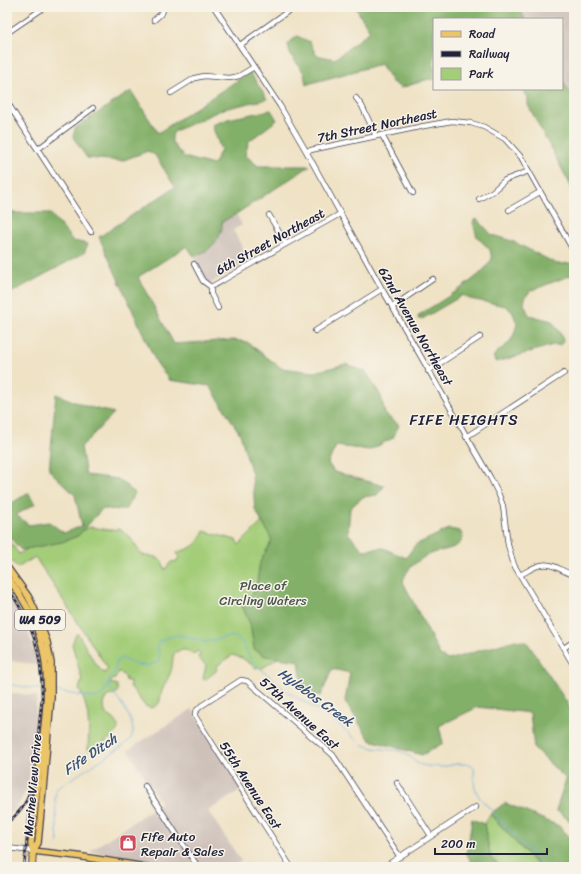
<svg xmlns="http://www.w3.org/2000/svg" width="581" height="874" font-family="Sriracha,sans-serif">
  <style>
    .industrial { fill: #cec1b9 }
    .green { fill: #a4cd79; stroke: #63785a }
    .forest { fill: #83b069; stroke: #526952 }
    .lines { fill: none; stroke-linecap: round; stroke-linejoin: round }
    .stream { stroke: #6aacde; stroke-width: 1 }
    .minor-casing { stroke: #413f50; stroke-width: 6 }
    .major-casing { stroke: #413f50; stroke-width: 8 }
    .highway-casing { stroke: #413f50; stroke-width: 8 }
    .minor { stroke: #fff; stroke-width: 4.5 }
    .major { stroke: #edc569; stroke-width: 5.5 }
    .highway { stroke: #edc569; stroke-width: 6 }
    .rail-casing { stroke: #22223b; stroke-width: 2.5 }
    .rail { stroke: #f7f3e8; stroke-width: 1; stroke-dasharray: 3; stroke-linecap: butt }
    .labels { text-anchor: middle; stroke-width: 3; stroke-linejoin: round; paint-order: stroke }
    .shield { fill: #f7f3e8; stroke: #62616f; stroke-width: 1 }
    .shield-label { font-size: 12px; font-weight: bold; fill: #22223b }
    .street-label { font-size: 13px; fill: #22223b; stroke: #f7f3e8 }
    .park-label { font-size: 13px; fill: #49554e; stroke: #f7f3e8 }
    .poi-label { font-size: 13px; fill: #22223b; stroke: #f7f3e8; text-anchor: start }
    .water-label { font-size: 14px; font-style: italic; fill: #3b5274; stroke: #f7f3e8 }
    .quarter-label { font-size: 15px; letter-spacing: 1px; fill: #22223b; stroke: #f7f3e8 }
  </style>
  <rect width="100%" height="100%" fill="#f7f3e8"/>
  <filter id="ink" filterUnits="userSpaceOnUse"><feTurbulence type="fractalNoise" baseFrequency=".025" numOctaves="2"/><feDisplacementMap in="SourceGraphic" scale="8" xChannelSelector="R" yChannelSelector="G"/><feConvolveMatrix kernelMatrix="1 2 1 2 8 2 1 2 1" color-interpolation-filters="sRGB"/></filter>
  <filter id="wash" filterUnits="userSpaceOnUse"><feTurbulence type="fractalNoise" baseFrequency=".012" numOctaves="4" result="noise"/><feDisplacementMap in="SourceGraphic" scale="16" xChannelSelector="R" yChannelSelector="G"/><feGaussianBlur stdDeviation="0.9" result="paint"/><feColorMatrix in="noise" values="0 0 0 0 0 0 0 0 0 0 0 0 0 0 0 0 0 1.4 0 .05"/><feComposite in="paint" operator="in"/></filter>
  <g filter="url(#wash)">
    <rect width="100%" height="100%" fill="#efe2c5"/>
    <path class="industrial" d="M518,7h56v87l-2,1 -10,-15v-61h-37z
      M236,214l6,11 -9,5 17,31 -41,23 -2,-2 -14,-27h4l15,-8 9,-16 1,-9z
      M7,591l9,12 9,19 7,21 5,22 -30,-5z
      M7,692l30,4 -9,92 -11,19 -10,9z
      M192,709l50,80 -34,22 33,50 -9,6h-67l-75,-16 71,-48 -33,-53z"/>
    <path class="green" d="M263,496l76,122 -78,51 -2,-2 -3,1 -14,-10 -10,-3 -14,10 -2,6 -11,9 -2,-1 3,-14 -8,-7 2,-5 -2,-2 -4,3 -4,-1 -3,-3c-19,0 -12,8 -16,21 -2,7 -7,13 -9,20 -2,4 -1,9 -3,12 -2,3 -5,4 -8,5l-6,-2 -15,-20v-5h-4l-1,-4 -6,-6 -4,8 -3,1 -2,4h6c6,11 -4,10 -10,13l-2,8 1,8c4,3 13,7 13,14 0,8 -22,22 -29,24l-1,-2c1,-22 2,-39 -9,-60l3,-9 -10,-36 4,-10h2c6,9 18,35 27,39l3,-4 -73,-112 -18,11 -10,-13v-17l12,16 20,-13 17,1 35,-15 19,3 10,-1 10,8 12,18 14,2 6,4 3,9 6,-8 6,-1 2,-4 -2,-5c14,-3 21,-7 27,-21l32,9 3,5 22,-22z
      M490,814l49,53h-37l-11,-7 -7,-36z"/>
    <path class="forest" d="M355,7h163l7,12h-91v61l-5,-1 -28,9 -9,-6 -11,-18 -70,19 -5,2 -2,-12 -14,-19 -2,-10 9,-8 13,6 6,13 19,4 35,-28z
      M250,72l17,27 -44,10 -48,22 -3,4v8l12,14 29,8 8,-15 -9,-25 16,-6 43,-9 6,10 -28,21 -4,14 13,11h52l-74,48 -14,8c0,2 0,7 -1,9 -3,12 -16,24 -28,24l-6,-9 -49,31 36,67 60,-4 13,2 34,26 33,4 32,-8 20,8 15,24 4,18 14,11 -6,13 -23,12 -34,-4 -8,17 6,9 50,14 -7,9 -14,2 -13,11 -2,25 15,17 20,-2 23,10 9,-13 34,-16 11,2 3,6c0,1 -1,4 -2,5 -7,8 -21,8 -30,12 -11,4 -26,15 -28,28l37,73 8,5 67,-20 12,2 41,62 6,21v99l-18,-14 10,-31 -32,-31 -4,-35 -52,-6 -39,19 4,17 -21,12 -52,-15 -25,-39 5,-28 -18,-4 -11,27 -18,-4 -4,-31 -34,-5 -11,-7 -4,-25 -8,-18 14,-17 4,-27 12,-22 -17,-31 -3,-35 -12,-40 -30,-48 -41,-6 -13,-18 -57,-125 76,-50 -20,-32 -7,-4 -27,10 -34,-3 -14,-21 2,-9 56,-37 27,42z
      M562,80l12,19v93l-46,-87v-8l-6,-7 -11,-1h51z
      M7,205l6,8h37l23,28 15,3 -4,9 -77,42z
      M475,219l3,1 14,15 20,6 45,23 16,-1 1,11 -44,17 -5,7 -1,6 5,11 23,6 10,15 1,6 -3,3h-7l-56,17 -4,-4 2,-4 14,-11 5,-9 3,-10 -4,-11 -7,-7 -36,-7 -7,-4 -41,24h-4l1,-4c21,-14 61,-35 73,-56l-2,-9 -13,-13 -4,-15z
      M56,394l29,12 29,7 -33,34 5,28 32,4 17,14 -10,17 -23,-1 -24,27 -16,6 -41,8 -14,-16v-28l21,-13 7,11 -19,11 13,10 20,-3 15,11 18,-7 -7,-31 -26,-25z
      M505,803l54,23 15,17v24h-35l-49,-53z
      M472,819l12,5 7,35 11,8h-19l-12,-5 -4,-8z"/>
    <g class="lines">
      <path class="stream" d="M7,684l37,6
        M54,691l41,7 8,-4 4,-7 2,-8 5,-6 3,-12 4,-3c13,7 24,11 38,3 1,-8 -3,-11 0,-20l16,-6 9,1 20,6 27,-6 7,2 5,6 8,16 35,31 44,26 31,27 12,4 27,3 12,7 4,5 10,3 16,1 14,-3h14l4,3c1,14 -2,17 5,30l65,70
        M58,844l-3,-45 1,-10 65,-42c4,-3 9,-6 11,-11 6,-13 -16,-40 -24,-51"/>
    </g>
  </g>
  <g filter="url(#ink)">
    <g class="lines">
      <g class="minor-casing">
        <path id="minor" d="M214,7l66,99 26,45 76,138 108,188 9,18 4,11 5,39 6,20 60,101
          M154,20l8,-7 2,-6
          M7,33l38,-26
          M240,45l54,-38
          M171,93l24,-15 9,-2 26,2 9,-2 15,-9
          M356,98l6,8 14,30
          M7,102l84,130
          M382,135l31,58
          M38,149l55,-41
          M306,151l118,-25 28,-5 19,2 13,4 21,12 16,18 53,95
          M479,199l14,-8 12,-11 24,-9
          M509,210l31,-18
          M269,215l17,29
          M194,264l9,17 8,6
          M211,287l75,-43 54,-30
          M211,287v7l7,14
          M392,307l41,-28
          M315,331l67,-42
          M428,371l52,-34
          M466,437l98,-64
          M520,575c12,-6 22,-15 36,-8 6,3 11,6 18,8
          M564,648l10,-7
          M397,783l34,53
          M145,786l53,81
          M7,848l26,3
          M291,867l-96,-151v-4l6,-6 40,-26 6,1 86,74 67,102
          M384,867l92,-60"/>
      </g>
      <g class="major-casing">
        <path id="major" d="M7,567l21,29 6,12 13,34 4,21v35l-9,103 -4,42 -5,8
          M7,577c47,59 43,106 34,176 -3,30 -7,61 -10,91l2,7
          M33,851l44,5 69,11"/>
      </g>
      <g class="highway-casing">
        <path id="highway" d="M32,867l1,-16"/>
      </g>
      <use href="#minor" class="minor"/>
      <use href="#major" class="major"/>
      <use href="#highway" class="highway"/>
      <g class="rail-casing">
        <path id="rail" d="M7,587c26,37 35,64 35,110l-18,170
          M7,823c10,-8 19,-17 22,-30"/>
      </g>
      <use href="#rail" class="rail"/>
    </g>
  </g>
  <defs>
    <g id="shop-square" transform="scale(0.9)"><rect x="-9" y="-9" width="18" height="18" rx="4" fill="#d1495b" stroke="#f7f3e8"/><path d="M-5-2.5h2.3a2.7 3.5 0 0 1 5.4 0H5L5.5 6h-11ZM-1.5-2.5h3a1.5 2.3 0 0 0-3 0Z" fill="#fff"/></g>
  </defs>
  <g fill-rule="evenodd">
    <use href="#shop-square" x="128" y="843"/>
  </g>
  <g class="labels">
    <rect class="shield" x="15" y="610" width="50" height="20" rx="3"/>
    <g class="shield-label">
      <text x="40" y="624">WA 509</text>
    </g>
    <g class="street-label">
      <text transform="translate(377 125) rotate(-12)" y="5">7th Street Northeast</text>
      <text transform="translate(270 241) rotate(-29)" y="5">6th Street Northeast</text>
      <text transform="translate(416 326) rotate(60)" y="5">62nd Avenue Northeast</text>
      <text transform="translate(300 713) rotate(42)" y="5">57th Avenue East</text>
      <text transform="translate(32 785) rotate(-85)" y="5">Marine View Drive</text>
      <text transform="translate(251 785) rotate(57)" y="5">55th Avenue East</text>
    </g>
    <g class="park-label">
      <text x="263" y="590">Place of<tspan x="263" dy="15">Circling Waters</tspan></text>
    </g>
    <g class="poi-label">
      <text x="141" y="841">Fife Auto<tspan x="141" dy="15">Repair &amp; Sales</tspan></text>
    </g>
    <g class="water-label">
      <text transform="translate(316 697) rotate(36)" y="5">Hylebos Creek</text>
      <text transform="translate(90 754) rotate(-34)" y="5">Fife Ditch</text>
    </g>
    <g class="quarter-label">
      <text x="464" y="425">FIFE HEIGHTS</text>
    </g>
  </g>
  <rect width="581" height="874" fill="none" stroke="#f7f3e8" stroke-width="24"/>
  <rect x="433" y="18" width="130" height="72" fill="#f7f3e8" stroke="#a29fa3"/>
  <rect x="441" y="31" width="20" height="6" fill="#edc569" stroke="#a29fa3"/>
  <text x="469" y="38" font-size="12" fill="#22223b">Road</text>
  <rect x="441" y="51" width="20" height="6" fill="#22223b" stroke="#a29fa3"/>
  <text x="469" y="58" font-size="12" fill="#22223b">Railway</text>
  <rect x="441" y="68" width="20" height="12" fill="#a4cd79" stroke="#a29fa3"/>
  <text x="469" y="78" font-size="12" fill="#22223b">Park</text>
  <path d="M435 848v6h112v-6" fill="none" stroke="#22223b" stroke-width="2"/>
  <text x="441" y="848" font-size="12" fill="#22223b" stroke="#f7f3e8" stroke-width="3" paint-order="stroke">200 m</text>
</svg>
